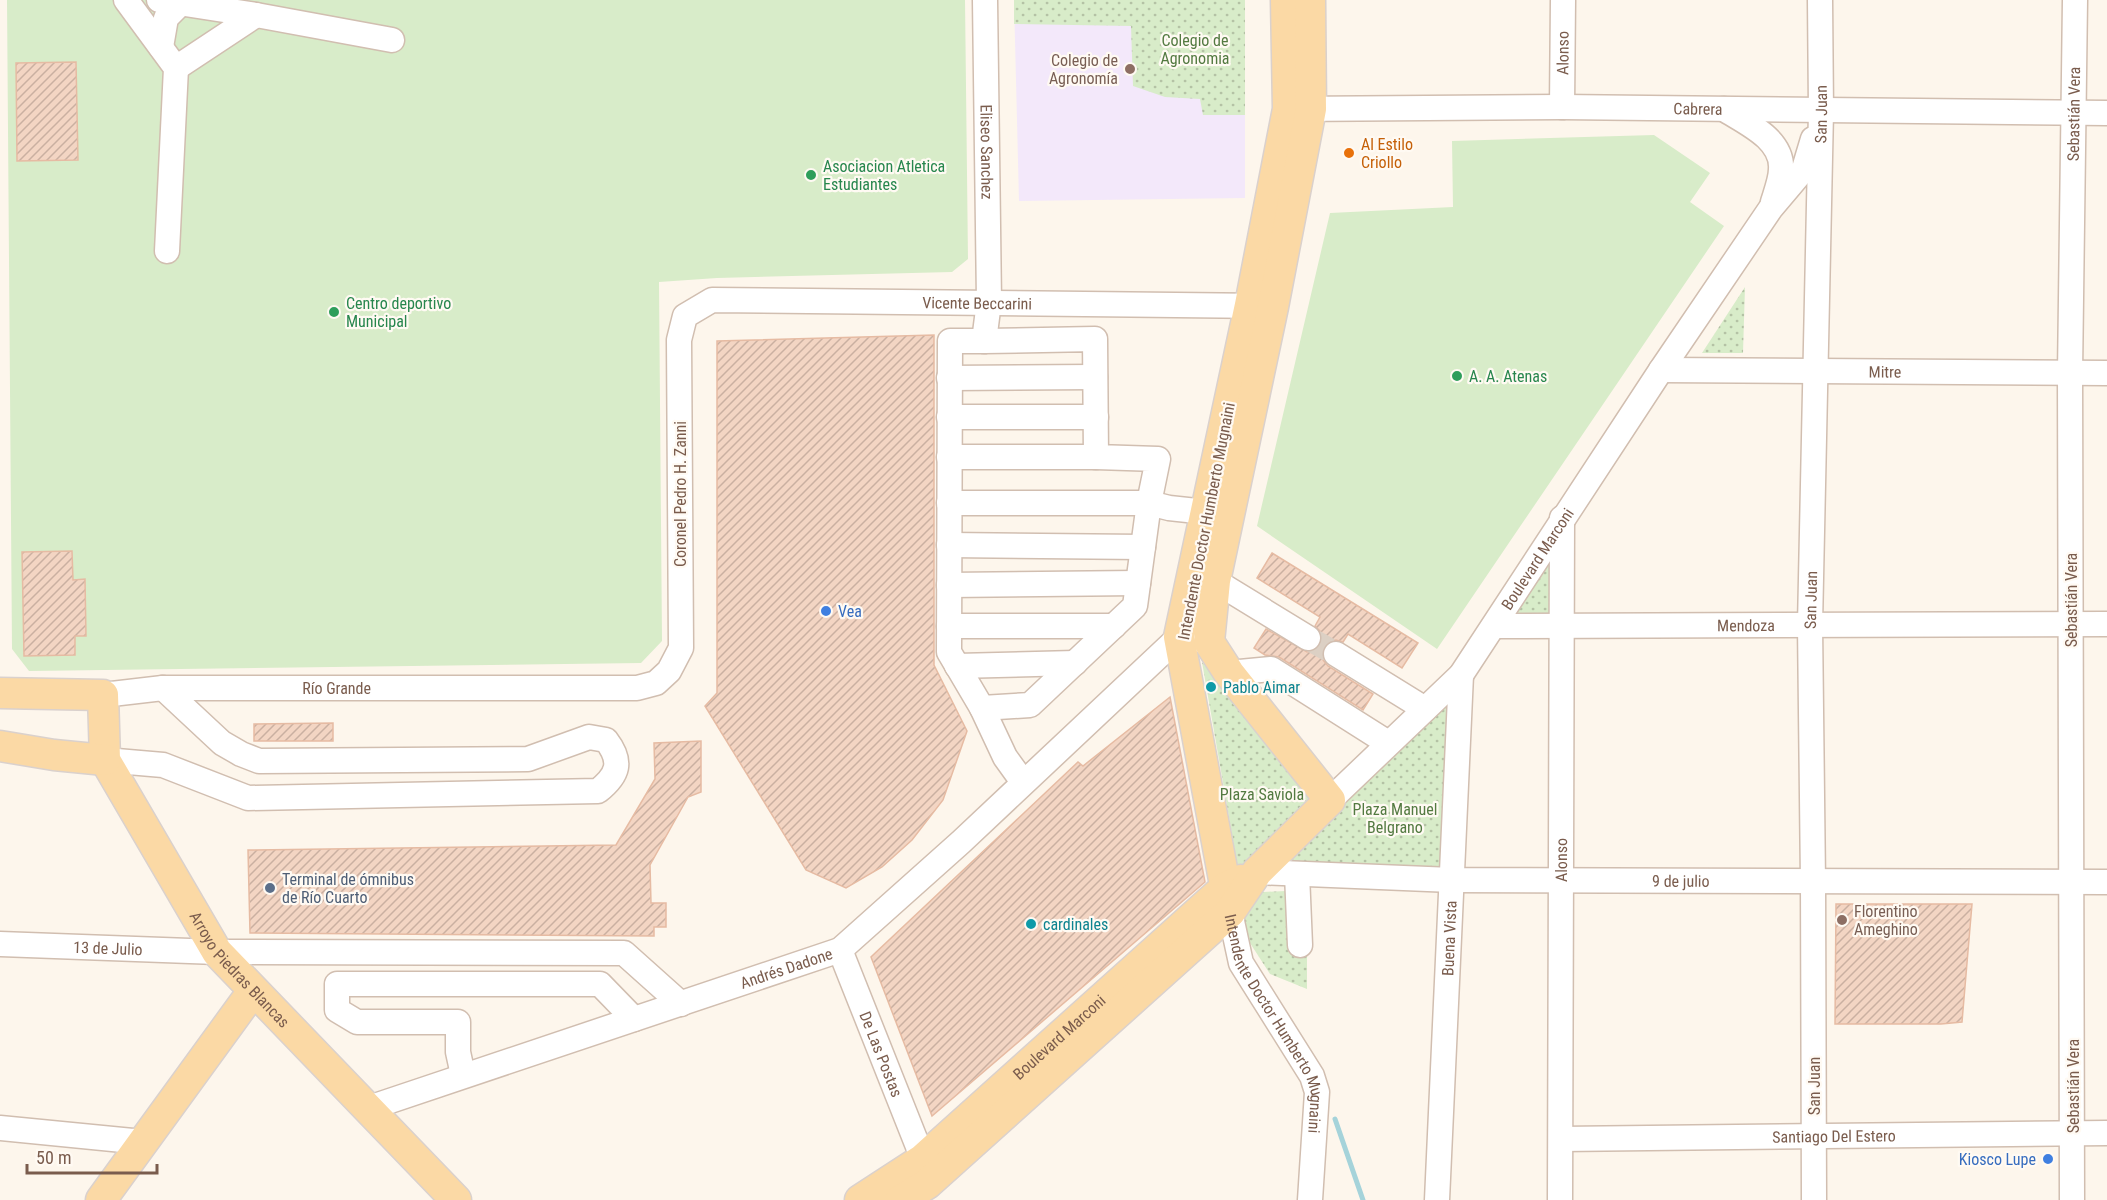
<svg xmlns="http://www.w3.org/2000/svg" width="2107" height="1200" font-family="'Roboto Condensed',sans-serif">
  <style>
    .education { fill: #f3e8fa }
    .grass { fill: url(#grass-dots) }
    .garden { fill: #d8ecc9 }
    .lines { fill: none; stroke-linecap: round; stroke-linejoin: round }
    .stream { stroke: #a5d3da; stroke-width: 5 }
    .building { fill: url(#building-hatch); stroke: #e6bba3; stroke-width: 1.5 }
    .minor-tunnel { stroke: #dcd0c4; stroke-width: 24; stroke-dasharray: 24 12; stroke-linecap: butt }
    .minor-casing { stroke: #d1beb0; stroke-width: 27 }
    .major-casing { stroke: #dad1cd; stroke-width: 33 }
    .minor { stroke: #fff; stroke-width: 24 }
    .major { stroke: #fbd9a5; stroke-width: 30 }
    .education-dot { fill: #8d6e63; stroke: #fffaf3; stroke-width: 2 }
    .food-dot { fill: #e8710a; stroke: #fffaf3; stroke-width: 2 }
    .leisure-dot { fill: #2e9e5b; stroke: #fffaf3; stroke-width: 2 }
    .shop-dot { fill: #3f7fe0; stroke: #fffaf3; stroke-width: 2 }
    .culture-dot { fill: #0f9aa8; stroke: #fffaf3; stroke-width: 2 }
    .service-dot { fill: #5c6f8a; stroke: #fffaf3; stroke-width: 2 }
    .labels { text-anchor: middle; stroke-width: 4.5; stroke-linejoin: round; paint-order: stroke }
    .park-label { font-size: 16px; fill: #537a41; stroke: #fffaf3 }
    .street-label { font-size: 16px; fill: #7a5c4d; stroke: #fffaf3 }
    .education-label { font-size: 16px; fill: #785e54; stroke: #fffaf3; text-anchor: end }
    .food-label { font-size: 16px; fill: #c56008; stroke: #fffaf3; text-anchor: start }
    .leisure-label { font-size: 16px; fill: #27864d; stroke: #fffaf3; text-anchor: start }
    .shop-label { font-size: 16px; fill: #366cbe; stroke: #fffaf3; text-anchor: start }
    .culture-label { font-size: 16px; fill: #0d838f; stroke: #fffaf3; text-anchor: start }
    .service-label { font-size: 16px; fill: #4e5e75; stroke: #fffaf3; text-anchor: start }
  </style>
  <defs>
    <pattern id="grass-dots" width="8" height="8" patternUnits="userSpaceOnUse" patternTransform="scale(1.5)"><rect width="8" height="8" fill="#d8ecc9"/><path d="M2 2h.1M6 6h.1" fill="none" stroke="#b4c2a5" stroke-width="1.8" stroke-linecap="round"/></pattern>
    <pattern id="building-hatch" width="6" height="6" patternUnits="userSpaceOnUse" patternTransform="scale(1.5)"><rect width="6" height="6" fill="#f3d5c3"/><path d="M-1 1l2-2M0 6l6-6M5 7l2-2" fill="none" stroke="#cab0a1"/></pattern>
  </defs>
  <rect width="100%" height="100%" fill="#fdf6ec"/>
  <path class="education" d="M1014,0h231v198l-226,3z"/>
  <path class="grass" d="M1014,0h231v115h-42l-3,-16 -35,-2 -32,-11 -2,-60 -117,-2z
    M1745,287l-2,66h-41z
    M1558,537l-2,82h-51z
    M1202,662l108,135 -72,72z
    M1450,698l-10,170 -165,-3z
    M1307,890v99l-37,-15 -40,-62 33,-20z"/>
  <path class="garden" d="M7,0h958l3,259 -16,13 -235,6 -58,4 3,359 -21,22 -612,8 -17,-22z
    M1654,135l56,38 -20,29 34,24 -287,423 -180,-123 73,-313 123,-6 -1,-66z"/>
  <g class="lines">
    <path class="stream" d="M1335,1119l28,81"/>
  </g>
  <path class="building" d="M76,62l2,98 -61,1 -1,-98z
    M934,335v330l33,66 -24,69 -31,40 -30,27 -36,21 -40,-18 -101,-164 12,-13v-352z
    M72,551l1,29 12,-1 1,57h-11v19l-51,1 -2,-104z
    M1272,553l146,90 -16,25 -54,-34 -5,8 -7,-2 -7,2 -5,4 -2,8 1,6 5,6 45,28 -10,16 -84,-53 -14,-2 -11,-7 12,-19 41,23 8,-2 5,-5 2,-6 -1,-7 -6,-6 5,-9 -63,-39z
    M1170,697l35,185 -273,234 -61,-159 207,-195 5,4z
    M333,723v18h-79v-17z
    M701,741v51l-13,5 -38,68 1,38h15v24h-12v9l-404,-3 -2,-83 368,-5 39,-66 -1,-36z
    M1836,904h136l-10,118 -21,2h-106z"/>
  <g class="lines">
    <path class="minor-tunnel" d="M1308,638l28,16"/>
    <g class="minor-casing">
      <g id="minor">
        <path d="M126,0l50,68 -9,183"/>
        <path d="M159,0l97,15 136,25"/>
        <path id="s1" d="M985,0l4,302 -5,39h-34l-1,311 33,56 23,49 18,25"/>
        <path d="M161,47l5,-29 15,-15"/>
        <path d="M176,68l80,-53"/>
        <path id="s2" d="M1562,107l1,-107"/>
        <path id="s3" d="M1293,109l269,-2 545,6"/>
        <path d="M1724,109c22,14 59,30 57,60 0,10 -5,23 -8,33"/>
        <path id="s4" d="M1661,370l446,3"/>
        <path d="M949,378l146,-1"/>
        <path d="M949,417h147"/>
        <path d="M949,457h147"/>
        <path d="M949,503h200l20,5 37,4"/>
        <path d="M949,545l194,2"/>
        <path d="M1215,581l93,57"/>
        <path d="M949,585l189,-2"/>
        <path d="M949,626h165"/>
        <path id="s5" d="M1494,626l613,-2"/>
        <path d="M1336,654l89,55"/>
        <path d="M957,666l118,-3"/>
        <path d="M1229,673l42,-4 117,74"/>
        <path id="s6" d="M103,695l60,-7h474l19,-5 13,-12 12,-23 -2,-308 6,-24 27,-16 555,6"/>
        <path d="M982,708l48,-3 105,-99 14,-103 9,-44 -62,-2 -1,-118 -111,2"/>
        <path d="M105,760l58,5 85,33 350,-7c20,-16 25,-29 8,-51l-17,-3 -61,22 -269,2 -18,-7 -19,-11 -59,-55"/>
        <path id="s7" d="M1330,800l131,-125 200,-305 110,-162 33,-39 9,-30"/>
        <path id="s8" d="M1257,872l195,8 655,2"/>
        <path d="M1297,874l3,71"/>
        <path id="s9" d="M1230,912l11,51 71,113 5,16 -7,108"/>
        <path id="s10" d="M0,944l217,8 407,1 57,51"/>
        <path id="s11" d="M840,950l83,209"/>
        <path d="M463,1075l-5,-23v-30h-101l-20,-12v-26h263l34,35"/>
        <path id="s12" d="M369,1108l471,-158 121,-108 218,-205 16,3"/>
        <path d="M0,1128l143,14"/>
        <path id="s13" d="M1561,1139l546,-6"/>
        <path id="s14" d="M1437,1200l24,-525"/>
        <path id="s15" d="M1560,1200l2,-682"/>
        <path id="s16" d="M1814,1200l-1,-318 -3,-257 11,-514 -1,-111"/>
        <path id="s17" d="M2072,1200l-2,-827 5,-373"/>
      </g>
    </g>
    <g class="major-casing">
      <g id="major">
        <path id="s18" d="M0,693l103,2 2,65 112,192 239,248"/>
        <path d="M0,746l54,9 51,5"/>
        <path d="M1230,912l-51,-275 71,-332 38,-196 -2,-109"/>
        <path d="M101,1200l152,-209"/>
        <path id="s19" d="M860,1200l63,-41 303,-272 15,-7"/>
        <path d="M901,1200l26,-16 303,-272 27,-40 73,-72 -101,-127 -20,-31 6,-61 58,-274 38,-198 -1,-109"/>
      </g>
    </g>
    <use href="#minor" class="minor"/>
    <use href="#major" class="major"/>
  </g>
  <g class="education-dot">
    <circle cx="1130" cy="69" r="6"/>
    <circle cx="1842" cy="920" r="6"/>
  </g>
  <circle class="food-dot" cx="1349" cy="153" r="6"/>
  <g class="leisure-dot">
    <circle cx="811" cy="175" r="6"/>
    <circle cx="334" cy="312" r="6"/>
    <circle cx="1457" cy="376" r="6"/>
  </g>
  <g class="shop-dot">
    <circle cx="826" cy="611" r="6"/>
    <circle cx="2048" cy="1159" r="6"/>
  </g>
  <g class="culture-dot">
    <circle cx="1211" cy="687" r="6"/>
    <circle cx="1031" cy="924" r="6"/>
  </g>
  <circle class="service-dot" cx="270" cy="888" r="6"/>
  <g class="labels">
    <g class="park-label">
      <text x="1195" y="46">Colegio de<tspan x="1195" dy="18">Agronomia</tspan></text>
      <text x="1262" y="800">Plaza Saviola</text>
      <text x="1395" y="815">Plaza Manuel<tspan x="1395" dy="18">Belgrano</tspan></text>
    </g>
    <g class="street-label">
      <text dy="6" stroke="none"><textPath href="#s2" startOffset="54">Alonso</textPath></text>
      <text dy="6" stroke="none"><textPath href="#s3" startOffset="405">Cabrera</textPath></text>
      <text dy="6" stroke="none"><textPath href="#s16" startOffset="1086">San Juan</textPath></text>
      <text dy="6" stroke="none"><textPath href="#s17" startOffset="1086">Sebastián Vera</textPath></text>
      <text dy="6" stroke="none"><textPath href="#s1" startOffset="152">Eliseo Sanchez</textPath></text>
      <text dy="6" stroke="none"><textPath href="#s6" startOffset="1227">Vicente Beccarini</textPath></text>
      <text dy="6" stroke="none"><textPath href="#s4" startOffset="224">Mitre</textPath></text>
      <text transform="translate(680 494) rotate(-90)" y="6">Coronel Pedro H. Zanni</text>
      <text transform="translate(1206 521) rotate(-79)" y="6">Intendente Doctor Humberto Mugnaini</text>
      <text dy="6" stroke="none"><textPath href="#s7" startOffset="320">Boulevard Marconi</textPath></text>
      <text dy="6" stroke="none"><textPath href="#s16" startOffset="600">San Juan</textPath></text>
      <text transform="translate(2071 600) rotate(-90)" y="6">Sebastián Vera</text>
      <text dy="6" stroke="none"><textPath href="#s5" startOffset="252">Mendoza</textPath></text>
      <text dy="6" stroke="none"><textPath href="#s6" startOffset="234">Río Grande</textPath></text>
      <text dy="6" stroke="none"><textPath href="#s15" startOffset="340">Alonso</textPath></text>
      <text dy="6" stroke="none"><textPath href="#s8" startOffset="424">9 de julio</textPath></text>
      <text dy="6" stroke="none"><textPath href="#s14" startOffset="262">Buena Vista</textPath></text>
      <text dy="6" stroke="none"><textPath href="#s10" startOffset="108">13 de Julio</textPath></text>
      <text dy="6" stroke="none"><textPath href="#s12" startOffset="440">Andrés Dadone</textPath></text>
      <text dy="6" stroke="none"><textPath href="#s18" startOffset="418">Arroyo Piedras Blancas</textPath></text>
      <text dy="6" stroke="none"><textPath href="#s9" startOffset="123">Intendente Doctor Humberto Mugnaini</textPath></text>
      <text dy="6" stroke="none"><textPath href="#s19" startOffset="258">Boulevard Marconi</textPath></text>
      <text dy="6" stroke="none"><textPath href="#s11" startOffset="112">De Las Postas</textPath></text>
      <text transform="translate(1814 1086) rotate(-90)" y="6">San Juan</text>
      <text transform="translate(2073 1086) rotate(-90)" y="6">Sebastián Vera</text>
      <text dy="6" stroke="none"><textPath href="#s13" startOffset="273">Santiago Del Estero</textPath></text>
    </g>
    <g class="education-label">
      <text x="1118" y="66">Colegio de<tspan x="1118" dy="18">Agronomía</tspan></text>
      <text x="1854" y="917" text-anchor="start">Florentino<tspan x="1854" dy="18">Ameghino</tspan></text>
    </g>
    <g class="food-label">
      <text x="1361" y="150">Al Estilo<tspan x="1361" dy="18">Criollo</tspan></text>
    </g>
    <g class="leisure-label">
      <text x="823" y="172">Asociacion Atletica<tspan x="823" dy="18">Estudiantes</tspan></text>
      <text x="346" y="309">Centro deportivo<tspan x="346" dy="18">Municipal</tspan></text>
      <text x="1469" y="382">A. A. Atenas</text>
    </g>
    <g class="shop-label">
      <text x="838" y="617">Vea</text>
      <text x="2036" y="1165" text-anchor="end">Kiosco Lupe</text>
    </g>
    <g class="culture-label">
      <text x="1223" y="693">Pablo Aimar</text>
      <text x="1043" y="930">cardinales</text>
    </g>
    <g class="service-label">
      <text x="282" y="885">Terminal de ómnibus<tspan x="282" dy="18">de Río Cuarto</tspan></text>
    </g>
  </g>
  <path d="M27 1164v9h130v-9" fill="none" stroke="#7a5c4d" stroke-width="3"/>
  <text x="36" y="1164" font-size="18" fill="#7a5c4d" stroke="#fffaf3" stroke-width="4.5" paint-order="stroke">50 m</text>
</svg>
